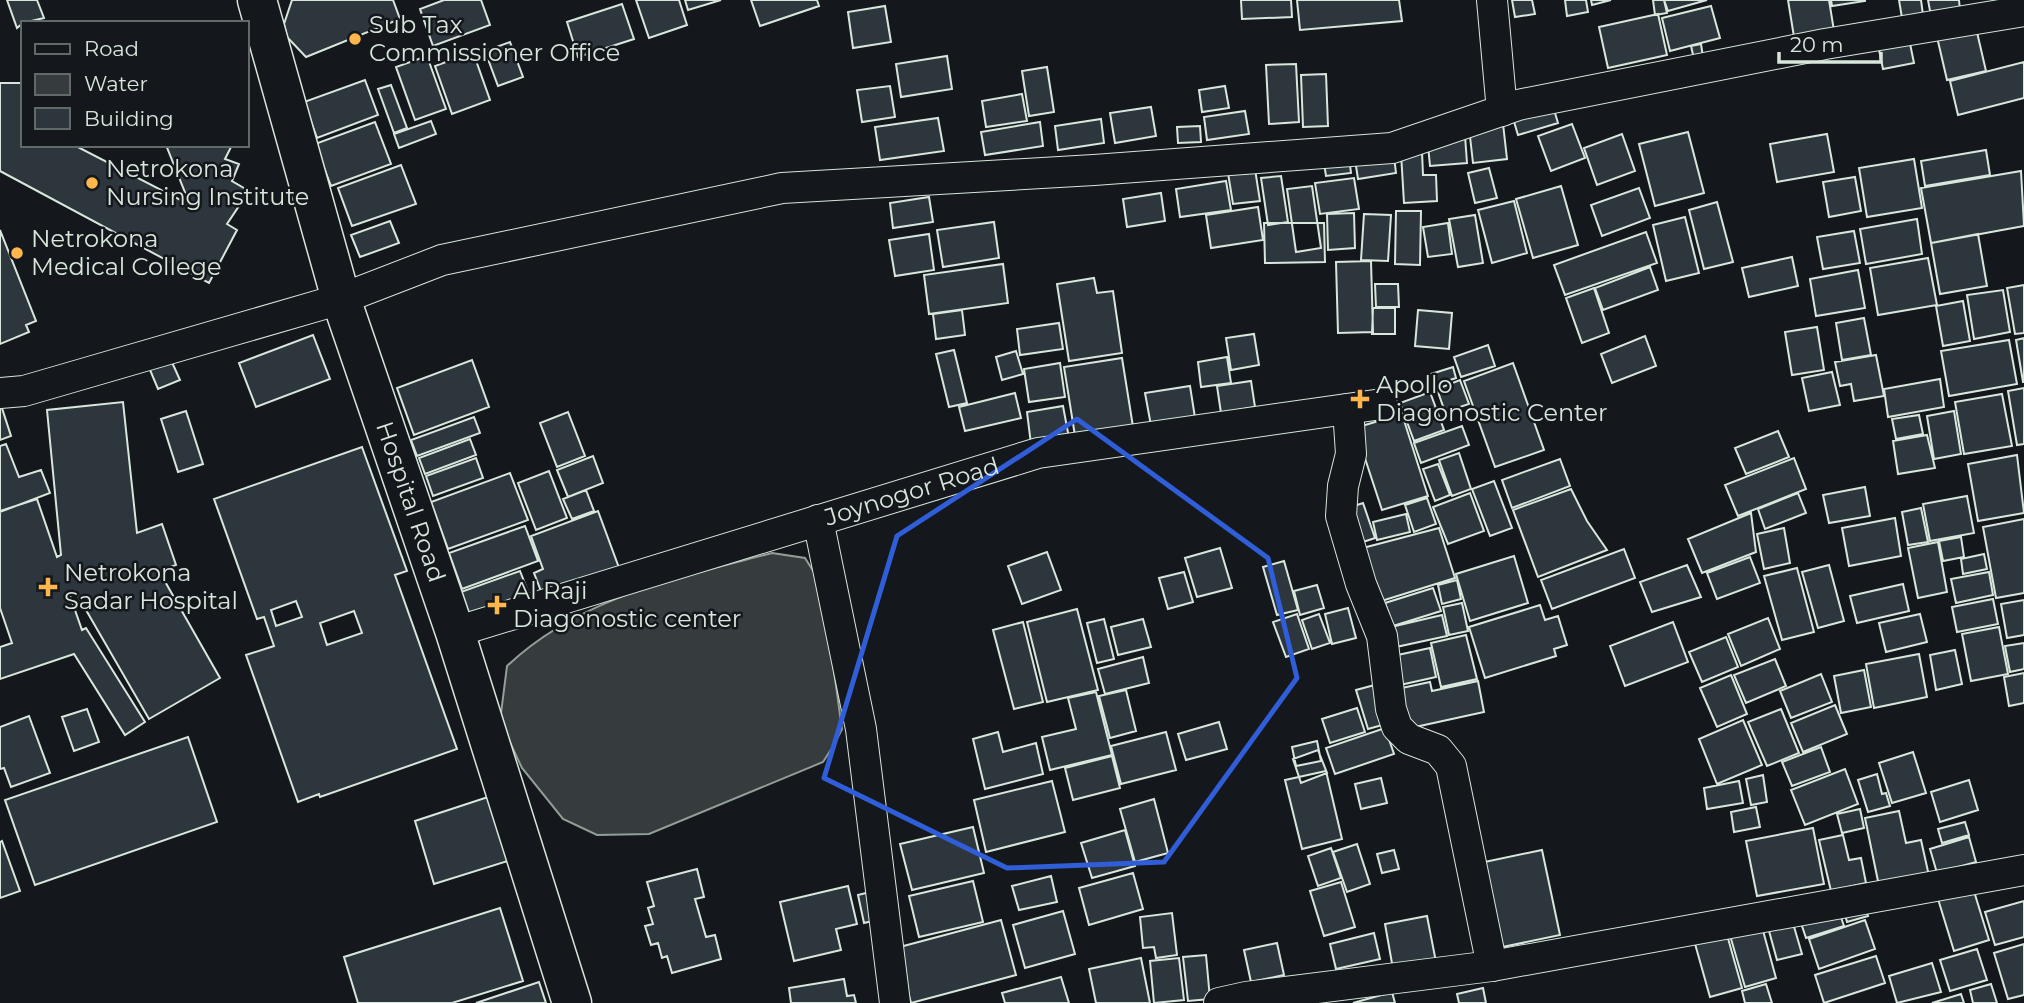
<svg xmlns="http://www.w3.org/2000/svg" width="2024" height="1003" font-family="Montserrat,sans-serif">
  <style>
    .water { fill: #363b3e; stroke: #939e99; stroke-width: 2 }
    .building { fill: #2c363c; stroke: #d8e6dc; stroke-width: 2; fill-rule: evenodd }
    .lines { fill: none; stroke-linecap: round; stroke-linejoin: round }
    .street-casing { stroke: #d8e6dc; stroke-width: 32 }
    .secondary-casing { stroke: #d8e6dc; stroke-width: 41 }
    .street { stroke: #14181c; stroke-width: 30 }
    .secondary { stroke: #14181c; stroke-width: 38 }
    .marked { fill: none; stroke: #305dd8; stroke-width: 5; stroke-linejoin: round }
    .poi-dot { fill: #ffb74d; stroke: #14181c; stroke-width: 2.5 }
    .labels { text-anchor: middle; stroke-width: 5; stroke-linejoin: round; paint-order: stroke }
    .poi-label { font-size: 24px; fill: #d8e6dc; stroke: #14181c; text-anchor: start }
    .street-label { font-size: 24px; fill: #d8e6dc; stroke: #14181c }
  </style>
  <rect width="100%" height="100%" fill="#14181c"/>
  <path class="water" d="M772,553l33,5 17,27 20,144 -8,16 -11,17 -174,72 -52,1 -34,-16 -41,-51 -22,-47 7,-55c73,-69 170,-88 265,-113z"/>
  <path class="building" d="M7,0h30l7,18 -21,5 -6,5z
    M292,0h101l7,19 -94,38 -19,-20 -3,-13z
    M444,0h37l9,25 -57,21 -13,-37z
    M636,0h43l8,25 -38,13z
    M685,0h36l-33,10z
    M751,0h66l2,6 -59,20z
    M1241,0h50l1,17 -50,2z
    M1297,0h102l3,21 -102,9z
    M1512,0h20l3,14 -20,3z
    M1565,0h21l2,12 -21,4z
    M1591,0h20l-19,5z
    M1653,0h11l3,13 -12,2z
    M1664,0h43l-39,11z
    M1788,0h41l6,37 -40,6z
    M1831,0h34v1l-33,5z
    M1899,0h22l2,15 -21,3z
    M1928,0h31l1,11 -29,5z
    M622,4l12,35 -56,18 -11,-35z
    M885,6l6,36 -38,6 -5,-36z
    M1711,6l9,32 -50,13 -8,-33z
    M1658,14l9,41 -59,13 -9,-41z
    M1973,15l13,56 -39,9 -13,-56z
    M1908,34l6,29 -31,6 -6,-29z
    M510,42l13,35 -25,9 -13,-35z
    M1701,44l2,13 -9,2 -3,-13z
    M473,52l17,48 -38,14 -17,-48z
    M427,56l19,53 -31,11 -19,-53z
    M947,56l5,33 -51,8 -5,-33z
    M2024,62v36l-66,17 -8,-34z
    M1296,64l3,58 -30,2 -3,-59z
    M1047,67l7,45 -25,4 -7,-45z
    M1326,74l2,52 -25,1 -2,-52z
    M365,80l13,35 -61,23 -13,-36z
    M0,83h23v62h51l116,60 -24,-60h66l-7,14 14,5 -7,17 17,10 -22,33 10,6 -28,53 -209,-112z
    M391,85l16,43 -13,5 -16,-44z
    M890,86l5,31 -33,5 -5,-32z
    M1225,86l4,22 -27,4 -3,-22z
    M1549,93l9,30 -40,12 -9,-30z
    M1022,94l5,27 -41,6 -4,-26z
    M1501,106l6,53 -34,4 -6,-53z
    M1151,107l5,29 -41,7 -5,-30z
    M1245,111l4,23 -42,6 -3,-23z
    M938,118l6,33 -64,9 -5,-33z
    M1101,119l3,24 -46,7 -3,-24z
    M431,121l5,13 -37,14 -5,-14z
    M375,122l16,42 -60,22 -16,-42z
    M1040,122l3,24 -58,9 -4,-23z
    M1464,122l3,41 -37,3 -4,-41z
    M1572,124l13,34 -34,13 -13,-35z
    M1200,126l1,16 -23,1 -1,-16z
    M1688,132l16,61 -49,13 -16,-62z
    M1622,134l13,37 -38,14 -13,-37z
    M1827,134l7,38 -57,10 -7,-38z
    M1347,141l4,32 -25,3 -5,-31z
    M1392,141l4,32 -38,6 -5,-33z
    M1986,150l4,25 -65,11 -4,-25z
    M1422,152l1,23h13l1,26 -33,2 -3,-50z
    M1914,159l8,49 -55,9 -8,-49z
    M401,165l15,39 -64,22 -14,-38z
    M1489,168l8,30 -22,5 -7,-30z
    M1255,169l5,32 -27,3 -5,-31z
    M2021,171l3,55 -93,17 -10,-55z
    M1281,176l7,46 -20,3 -7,-47z
    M1855,177l6,34 -32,6 -6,-35z
    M1354,178l5,31 -39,5 -5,-31z
    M1226,181l5,29 -51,7 -4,-28z
    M1312,186l9,62 -25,4 -9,-63z
    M1561,186l17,59 -45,13 -17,-59z
    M1639,188l11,30 -48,18 -11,-31z
    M1161,193l4,28 -38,6 -4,-28z
    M929,197l4,25 -40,6 -3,-25z
    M1514,201l13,52 -35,10 -14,-53z
    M1717,202l16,60 -29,7 -15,-59z
    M1258,207l5,33 -52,8 -5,-33z
    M1396,211h25l-1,54 -25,-1z
    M1354,213l1,35 -27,2 -1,-36z
    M1364,214l27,1 -3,46 -27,-1z
    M1475,215l8,48 -25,4 -9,-48z
    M1685,217l14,56 -33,8 -13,-56z
    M1917,219l5,35 -56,10 -6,-35z
    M390,221l9,22 -39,14 -9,-22z
    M994,222l5,36 -56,9 -6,-37z
    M1264,223h60l1,39 -60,1z
    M1448,223l4,31 -24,3 -5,-30z
    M0,230l36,91 -10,4 3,7 -29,12z
    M1854,231l6,32 -37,6 -6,-32z
    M1646,232l11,31 -92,32 -11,-30z
    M929,234l5,36 -39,6 -6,-36z
    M1978,234l9,52 -47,8 -9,-51z
    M1792,257l6,29 -49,11 -7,-29z
    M1928,258l9,47 -59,10 -8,-47z
    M1371,261l2,71 -35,1 -2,-71z
    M1003,264l5,39 -79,11 -5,-39z
    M1650,267l8,23 -55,20 -8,-22z
    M1858,270l7,38 -49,8 -6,-37z
    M1094,278l3,15 16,-2 9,62 -53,8 -12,-77z
    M1375,284h23l1,23h-23z
    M2024,285v48l-9,1 -8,-46z
    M1594,288l15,45 -27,10 -16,-45z
    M2003,290l7,42 -36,7 -7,-44z
    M1963,301l7,40 -27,5 -7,-40z
    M1373,308h22v26h-23z
    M962,310l3,25 -29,4 -3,-25z
    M1418,310l34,3 -3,36 -34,-3z
    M1864,318l7,37 -29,5 -6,-37z
    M1059,323l4,26 -43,6 -3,-26z
    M1817,327l7,43 -32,5 -7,-43z
    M1254,334l5,31 -28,5 -5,-32z
    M313,335l17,44 -74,28 -17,-44z
    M1645,336l11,30 -44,17 -11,-29z
    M2024,338v44h-1l-7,-42z
    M2009,340l8,44 -68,12 -8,-45z
    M1488,345l7,21 -34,11 -7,-20z
    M166,349l14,31 -22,9 -13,-31z
    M954,350l13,53 -18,4 -13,-53z
    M1016,351l7,23 -21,6 -6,-23z
    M1876,355l8,41 -30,5 -3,-17 -11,2 -5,-24z
    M1227,357l4,26 -30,4 -3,-25z
    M1122,358l12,75 -58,9 -12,-75z
    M472,360l17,47 -75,28 -17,-47z
    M1060,363l5,34 -36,5 -5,-33z
    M1513,363l31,87 -49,17 -31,-86z
    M1453,367l3,11 -24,8 -4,-11z
    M1832,372l8,33 -31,6 -7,-33z
    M1940,379l4,28 -56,10 -4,-28z
    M1460,380l9,24 -24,8 -8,-23z
    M1251,381l4,26 -34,6 -4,-27z
    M1190,386l6,38 -44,7 -7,-38z
    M2024,388v56l-7,1 -9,-54z
    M1430,392l14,38 -30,11 -14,-38z
    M1015,393l6,25 -56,13 -6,-24z
    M2002,394l10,52 -48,8 -9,-52z
    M0,402l11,34 -11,4z
    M123,402l14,131 25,-9 14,41 -17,6 61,107 -71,41 -74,-128 -6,2 13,37 4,-2 59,94 -20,13 -51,-81 -74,25v-32l12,-4 -12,-35v-97l37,-12 20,58 4,-2 -14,-145z
    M1063,406l6,32 -38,6 -4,-32z
    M186,411l17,53 -25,8 -17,-53z
    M1954,411l7,43 -27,5 -7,-43z
    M568,412l17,44 -28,11 -17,-44z
    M1402,414l26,82 -46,14 -27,-82z
    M1919,415l4,19 -27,5 -4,-20z
    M474,417l6,16 -63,23 -6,-16z
    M1462,426l7,19 -48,18 -7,-20z
    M1778,431l11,26 -43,17 -11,-26z
    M1927,435l8,33 -37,6 -5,-33z
    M470,439l6,16 -51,19 -6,-16z
    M6,444l13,33 22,-7 9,23 -50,19v-66z
    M362,447l45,124 -12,4 62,174 -137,48 -1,-3 -21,8 -52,-147 28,-9 -10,-29 -7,2 -43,-120zM296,601l6,16 -26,9 -5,-16zM354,611l8,22 -35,12 -7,-22z
    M1459,453l12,36 -19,7 -13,-36z
    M2017,455l7,58 -46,8 -10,-57z
    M593,456l10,27 -35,14 -11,-27z
    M476,458l7,20 -50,18 -7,-20z
    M1794,458l12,31 -68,27 -13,-31z
    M1560,459l10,27 -58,22 -10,-28z
    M1438,464l12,31 -15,6 -12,-32z
    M549,471l18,47 -31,12 -18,-47z
    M510,473l18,47 -80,29 -17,-47z
    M1494,481l18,47 -22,8 -18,-47z
    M1865,487l5,29 -41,7 -6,-28z
    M1571,489l16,32 20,29 -69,27 -25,-67z
    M586,490l8,21 -22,8 -9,-20z
    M1470,493l14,38 -36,13 -15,-37z
    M1798,493l8,20 -41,16 -7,-20z
    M1967,496l7,37 -44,8 -7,-37z
    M1427,498l9,26 -22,8 -9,-27z
    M1363,503l12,35 -18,6 -12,-35z
    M1921,508l7,34 -20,3 -6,-33z
    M598,511l24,65 -76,28 -12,-31 9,-4 -12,-33z
    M1751,513l5,39 -54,21 -14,-34z
    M1406,514l4,18 -33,8 -4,-18z
    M1895,518l6,38 -52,10 -7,-38z
    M2024,519v74l-28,5 -13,-71z
    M525,526l13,35 -76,28 -13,-36z
    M1439,528l16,50 -80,25 -16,-54z
    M1784,528l6,35 -26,6 -7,-35z
    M1961,537l3,20 -21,4 -4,-20z
    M1938,542l9,50 -29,6 -10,-50z
    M1220,548l12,40 -35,9 -12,-39z
    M1624,549l11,29 -83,31 -11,-29z
    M1047,552l14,38 -39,14 -14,-38z
    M1984,554l3,15 -24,5 -2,-15z
    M1514,556l14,47 -58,18 -14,-47z
    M1750,557l10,26 -43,16 -10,-26z
    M1284,561l14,49 -21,5 -14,-48z
    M1687,565l14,32 -49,15 -12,-30z
    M1829,565l15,56 -26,7 -16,-56z
    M1797,568l17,64 -32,8 -18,-64z
    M520,571l11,28 -62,23 -11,-29z
    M1184,572l9,30 -25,7 -9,-31z
    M1989,572l4,23 -37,8 -5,-24z
    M1457,580l4,19 -19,5 -4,-19z
    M1903,584l6,27 -52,12 -7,-27z
    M1317,585l7,23 -24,7 -6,-24z
    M1433,588l8,23 -48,15 -8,-23z
    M1993,599l5,25 -41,8 -5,-25z
    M2024,600v35l-17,3 -6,-34z
    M1462,603l6,28 -19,4 -6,-28z
    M1540,605l5,15 13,-4 9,29 -13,4 2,7 -71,22 -16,-51z
    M1348,608l8,30 -24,6 -7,-30z
    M1077,609l21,81 -51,12 -20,-80z
    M1297,614l12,35 -23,8 -13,-35z
    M1319,614l11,29 -18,6 -10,-29z
    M1920,614l7,28 -41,10 -7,-29z
    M1442,615l5,21 -51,11 -5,-20z
    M1768,618l12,31 -39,17 -13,-32z
    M1104,619l10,40 -17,4 -10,-40z
    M1143,619l8,28 -33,8 -7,-28z
    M1023,622l20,80 -29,7 -21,-79z
    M1673,622l15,40 -63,24 -15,-40z
    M1999,627l9,47 -37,7 -9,-47z
    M1466,635l11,44 -36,8 -10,-44z
    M1726,637l12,30 -36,15 -13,-30z
    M2024,643v26l-14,3 -5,-26z
    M1430,648l6,29 -36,8 -7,-29z
    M1955,650l7,34 -26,6 -6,-35z
    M1919,654l8,43 -53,11 -8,-44z
    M1143,657l6,26 -44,11 -7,-25z
    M1775,659l11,27 -40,17 -12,-28z
    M1864,670l7,37 -30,6 -7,-37z
    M2024,673v30l-15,3 -5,-29z
    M1821,674l11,28 -41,16 -11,-27z
    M1731,675l16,39 -30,13 -17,-39z
    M1478,681l6,31 -78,17 -9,-40 33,-7 2,9z
    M1382,683l11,39 -25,7 -12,-39z
    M1126,690l10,41 -26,7 -11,-42z
    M1096,692l16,63 -62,15 -8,-33 34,-8 -8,-31z
    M1835,705l12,29 -44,18 -12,-29z
    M1357,708l8,24 -35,11 -8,-24z
    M87,709l12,33 -25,9 -12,-34z
    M1781,709l18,44 -32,13 -19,-44z
    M29,716l21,57 -39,14 -7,-19 -4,1v-42z
    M1743,720l19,45 -45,19 -18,-45z
    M1219,722l8,27 -41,11 -8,-26z
    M1385,728l9,26 -59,20 -9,-26z
    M998,732l5,20 33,-9 7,31 -58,15 -12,-50z
    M1166,732l10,38 -55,14 -10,-38z
    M188,737l29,85 -182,63 -30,-85z
    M1317,741l4,20 -25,5 -4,-19z
    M1821,747l9,25 -38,14 -10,-24z
    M1318,750l9,23 -26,10 -8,-24z
    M1913,752l13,41 -34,10 -13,-40z
    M1112,756l8,32 -47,12 -8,-32z
    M1845,769l13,35 -53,21 -14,-35z
    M1326,771l16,68 -40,10 -17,-69z
    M1877,774l5,20 4,-1 4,13 -22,6 -10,-32z
    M1763,775l4,27 -16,3 -5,-26z
    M1381,778l6,25 -26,6 -6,-25z
    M1969,780l9,30 -38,12 -9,-30z
    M1052,781l13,51 -79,20 -12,-52z
    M1739,781l4,22 -36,6 -3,-21z
    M491,796l20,64 -77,24 -19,-63z
    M1154,799l14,54 -33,9 -15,-53z
    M1756,807l4,20 -26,5 -3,-20z
    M1860,809l4,19 -22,5 -5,-19z
    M1899,811l7,32 15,-3 8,36 -50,10 -14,-68z
    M1965,822l4,13 -27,8 -4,-14z
    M973,827l11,46 -72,17 -12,-46z
    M1813,828l11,56 -67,12 -11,-55z
    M1125,830l10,36 -43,12 -11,-35z
    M1843,835l6,25 12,-2 5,25 -35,8 -12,-51z
    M1969,837l7,25 -39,11 -7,-24z
    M2,841l18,50 -20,7v-56z
    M1357,844l13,40 -23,8 -14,-40z
    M1331,848l10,30 -23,8 -10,-30z
    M1394,850l5,19 -17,4 -5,-19z
    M1542,850l18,85 -67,14 -18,-85z
    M697,869l7,28 -9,2 11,38 9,-2 6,24 -49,14 -5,-17 -5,2 -4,-15 -7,2 -6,-19 8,-2 -5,-16 6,-2 -7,-24z
    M1133,873l10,36 -54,16 -10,-37z
    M1051,876l6,26 -38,8 -7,-24z
    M973,881l10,41 -64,15 -10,-41z
    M1341,882l14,45 -31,9 -14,-45z
    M848,886l9,38 -21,5 5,21 -47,11 -14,-59z
    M1973,888l16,52 -35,11 -16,-52z
    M878,890l7,28 -21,5 -6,-28z
    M1864,901l4,15 -21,6 -4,-15z
    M2024,901v36l-29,8 -10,-33z
    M1837,906l7,20 -38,12 -7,-21z
    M500,908l23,73 -71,22h-94l-14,-46z
    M1063,911l12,43 -50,14 -12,-43z
    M1172,913l5,42 -21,3 -2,-11 -11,1 -3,-31z
    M1790,913l12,41 -25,6 -11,-40z
    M1427,916l9,46 -43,7 -8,-45z
    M1759,916l17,62 -31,9 -18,-62z
    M1722,917l20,71 -32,9 -20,-71z
    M1001,920l15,55 -105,28 -15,-55z
    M1865,920l10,29 -56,20 -10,-30z
    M1374,933l6,26 -44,10 -6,-25z
    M1277,943l7,32 -33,7 -7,-32z
    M2024,944v51l-16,4 -14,-46z
    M1977,949l10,31 -37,11 -10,-31z
    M1206,955l4,44 -22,2 -5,-44z
    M1876,956l9,27 -61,20 -9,-28z
    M1141,958l9,45h-54l-7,-34z
    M1179,958l5,42 -30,3 -4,-42z
    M1932,963l9,29 -44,11 -8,-27z
    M1061,977l8,26h-64l-3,-10z
    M844,979l3,17 7,-1 2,8h-65l-2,-15z
    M539,982l7,21h-70z
    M1766,984l6,19h-27l-3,-12z
    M1991,984l6,19h-24l-3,-13z
    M1483,988l3,15h-27l-2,-9z
    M1392,992l3,11h-42z
    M1961,994l3,9h-32z"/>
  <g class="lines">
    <g class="street-casing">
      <g id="street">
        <path d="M1492,0l10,111"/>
        <path d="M0,393l24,-2 317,-92 101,-39 340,-72 312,-18 298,-22 126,-43 307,-61 199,-33"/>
        <path d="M1348,409l3,45 -8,32 -2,30 20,68 21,52 9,73 6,18 12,12 29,11 13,16 41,200"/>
        <path d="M818,520l43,209 34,274"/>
        <path id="s1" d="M455,632l583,-179 344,-49"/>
        <path d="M1219,1003l27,-6 246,-31 532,-96"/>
      </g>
    </g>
    <g class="secondary-casing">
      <g id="secondary">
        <path id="s2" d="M257,0l84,299 114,333 117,371"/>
      </g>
    </g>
    <use href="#street" class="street"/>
    <use href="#secondary" class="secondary"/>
  </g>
  <path class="marked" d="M1077,419l191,139 29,120 -133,184 -157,6 -183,-90 73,-242z"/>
  <g class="poi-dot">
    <circle cx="355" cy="39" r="7"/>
    <circle cx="92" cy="183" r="7"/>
    <circle cx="17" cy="253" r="7"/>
    <path d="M1356.5 388.5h7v7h7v7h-7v7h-7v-7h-7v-7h7z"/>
    <path d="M44.5 576.5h7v7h7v7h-7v7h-7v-7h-7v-7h7z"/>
    <path d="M493.5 594.5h7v7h7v7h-7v7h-7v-7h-7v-7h7z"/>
  </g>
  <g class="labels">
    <g class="poi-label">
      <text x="369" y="33">Sub Tax<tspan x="369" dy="28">Commissioner Office</tspan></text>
      <text x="106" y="177">Netrokona<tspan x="106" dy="28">Nursing Institute</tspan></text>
      <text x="31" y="247">Netrokona<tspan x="31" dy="28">Medical College</tspan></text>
      <text x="1376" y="393">Apollo<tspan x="1376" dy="28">Diagonostic Center</tspan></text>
      <text x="64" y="581">Netrokona<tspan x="64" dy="28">Sadar Hospital</tspan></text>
      <text x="513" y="599">Al Raji<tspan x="513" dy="28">Diagonostic center</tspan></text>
    </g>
    <g class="street-label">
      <text dy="8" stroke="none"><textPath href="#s1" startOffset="478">Joynogor Road</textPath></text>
      <text dy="8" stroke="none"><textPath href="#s2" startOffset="525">Hospital Road</textPath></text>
    </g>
  </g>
  <rect x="21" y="21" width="228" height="126" fill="#14181c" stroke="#626a69" stroke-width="2"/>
  <rect x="35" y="44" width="35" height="10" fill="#14181c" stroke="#626a69" stroke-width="2"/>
  <text x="84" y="56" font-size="21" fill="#d8e6dc">Road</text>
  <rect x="35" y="74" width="35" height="21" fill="#363b3e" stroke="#626a69" stroke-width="2"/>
  <text x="84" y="91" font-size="21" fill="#d8e6dc">Water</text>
  <rect x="35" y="108" width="35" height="21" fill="#2c363c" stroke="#626a69" stroke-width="2"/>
  <text x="84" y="126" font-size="21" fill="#d8e6dc">Building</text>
  <path d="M1779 52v10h102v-10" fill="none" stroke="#d8e6dc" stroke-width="3.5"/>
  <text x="1790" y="52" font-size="21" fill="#d8e6dc" stroke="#14181c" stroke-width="5" paint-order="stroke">20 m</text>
</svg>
